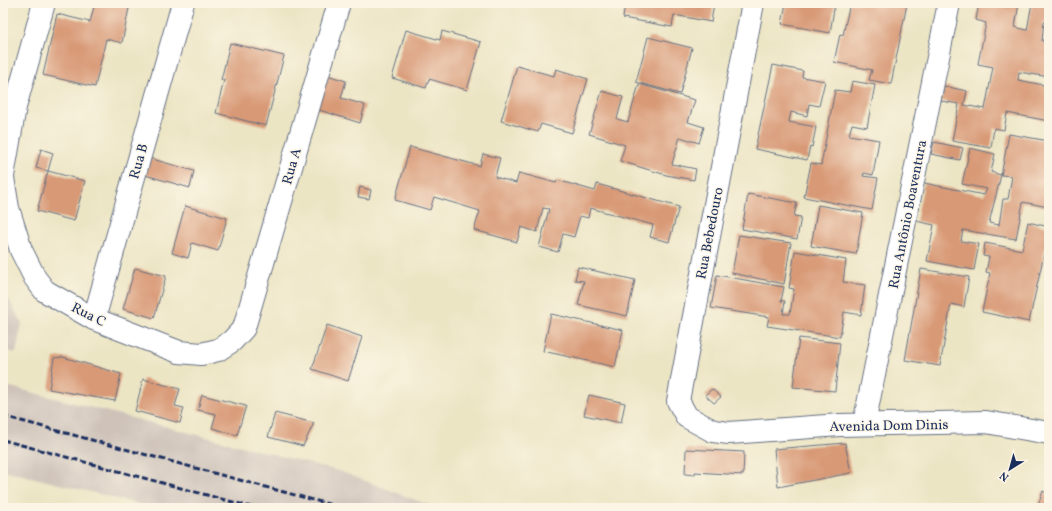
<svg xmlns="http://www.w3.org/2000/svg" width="1052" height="511" font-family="Vollkorn,serif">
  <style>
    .industrial { fill: #cec2b9 }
    .building { fill: #d89976 }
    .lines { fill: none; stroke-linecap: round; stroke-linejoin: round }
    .minor-casing { stroke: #646f82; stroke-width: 24 }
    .minor { stroke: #fff; stroke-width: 22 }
    .rail { stroke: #1b2f5e; stroke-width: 3; stroke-dasharray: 6 3; stroke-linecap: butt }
    .labels { text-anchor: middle; stroke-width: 3; stroke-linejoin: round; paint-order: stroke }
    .street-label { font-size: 14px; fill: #1b2f5e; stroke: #fcf5e5 }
  </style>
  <rect width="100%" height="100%" fill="#fcf5e5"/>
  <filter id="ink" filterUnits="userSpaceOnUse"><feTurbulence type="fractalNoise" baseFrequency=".025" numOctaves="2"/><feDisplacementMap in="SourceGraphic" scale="8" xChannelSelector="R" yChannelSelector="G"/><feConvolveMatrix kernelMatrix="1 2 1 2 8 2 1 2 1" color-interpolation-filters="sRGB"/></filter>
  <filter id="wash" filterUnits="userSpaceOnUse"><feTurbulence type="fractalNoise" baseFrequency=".012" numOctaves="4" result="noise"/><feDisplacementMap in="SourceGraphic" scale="16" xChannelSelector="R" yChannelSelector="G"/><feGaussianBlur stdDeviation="0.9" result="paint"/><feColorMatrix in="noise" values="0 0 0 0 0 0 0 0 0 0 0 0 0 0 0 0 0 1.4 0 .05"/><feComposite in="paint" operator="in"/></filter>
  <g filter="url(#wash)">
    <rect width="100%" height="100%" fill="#ece5c4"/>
    <path class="industrial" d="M3,3h6l-6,24z
      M3,289l19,34 -6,30 -13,-3z
      M3,385l336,86 98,37h-283l-151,-38z"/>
    <g id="blocks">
      <path class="building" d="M95,3h35l-8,40 -16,-4 -11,48 -52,-12 14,-61 33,8z
        M625,3h89l-3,19 -37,-7 -2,12 -49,-9z
        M786,3h49l-5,30 -48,-9z
        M850,3l57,1 -16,80 -22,-4 3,-10 -38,-8 6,-28 3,1z
        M979,3h40l-4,24 12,3 5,-27h17v19h-5l-2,19 7,2v34l-30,-5 -1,8 31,6v35l-42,-8 -3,17 -10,-2 -3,20 -39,-7 7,-37 -18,-3 3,-15 23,5 -3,14 21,4 8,-42 -15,-3 8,-41 -10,-3z
        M406,30l34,10 2,-9 39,11 -14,48 -38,-11 -3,9 -34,-10z
        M648,37l44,11 -12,46 -44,-12z
        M230,43l54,13 -18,70 -50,-13 8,-33h-3z
        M773,65l30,6 -1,6 23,4 -6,25 -10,-2 -2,12 -16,-4 -2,10 27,5 -4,20 -2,-1 -3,14 -52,-11z
        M517,66l37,10 2,-7 32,10 -16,54 -31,-9 -3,8 -37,-11z
        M324,74l22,7 -5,17 24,7 -5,18 -47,-15z
        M852,81l23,4 -8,42 -15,-3 -3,11 30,5 -6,35 -9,-2 -1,3 15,2 -6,32 -68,-13 7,-34 10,2 14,-75 15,2z
        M639,84l56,16 -7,22 16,5 -5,16 -19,-6 -8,27 24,5 -2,11 -28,-5 -46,-14 5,-16 -36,-11 13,-43 21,6 -6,22 11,3z
        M1009,134l40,7 -1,66 -25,-5 -7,37 -53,-9 -2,11 18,3 -5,26 -47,-9 7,-36 -18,-4 8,-38 60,12 3,-6 -25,-5 8,-36 25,6 -4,18 10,3 -12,48 10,2 4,-26h5l4,-23 -11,-1z
        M934,142l29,6 -3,12 -29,-6z
        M410,147l70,19 3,-12 17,4 -5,19 21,6 3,-10 37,10 1,-3 38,11 2,-7 82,23 -10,35 -19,-5 3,-12 -63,-17 -2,10 -8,-2 -6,21 -11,-3 -5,18 -19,-5 10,-38 -6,-1 -6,24 -16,-5 -4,15 -43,-12 6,-19 -46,-14 -4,13 -35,-10z
        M41,149l12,4 -5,18 -12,-3z
        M149,158l45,13 -4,17 -45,-13z
        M48,171l37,10 -11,40 -37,-10z
        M360,187l11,3 -2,9 -11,-2z
        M748,194l49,9 -3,13 7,1 -4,22 -55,-10z
        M818,205l45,8 -7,41 -45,-8z
        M185,206l42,12 -9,33 -26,-8 -4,15 -16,-5z
        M1028,222l21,5v19l-3,-1 -17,77 -47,-10 8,-39 -4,-1 3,-15 -6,-1 2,-13 37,7z
        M739,235l52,8 -7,41 -52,-11z
        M795,251l51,9 -3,22 22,3 -4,30 -17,-3 -4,25 -73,-11 2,-9 -58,-9 6,-33 67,12 -3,14h4l-2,13h7l4,-25 -5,-1z
        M578,267l57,13 -8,36 -49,-11 6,-24 -9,-1z
        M135,268l31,8 -12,42 -31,-9z
        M921,269l48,8 -5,30 -13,-3 -11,62 -35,-6z
        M551,314l72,16 -8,37 -72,-16z
        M327,325l35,12 -14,44 -36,-12z
        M799,338l41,5 -5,48 -42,-4z
        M63,357l58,17 -6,27 -66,-12 5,-31z
        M143,379l37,10 -5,17 9,2 -4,15 -45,-12z
        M712,389l9,8 -7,6 -9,-8z
        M202,395l44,11 -9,29 -25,-7 4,-14 -18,-4z
        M589,395l36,8 -4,20 -37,-8z
        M275,413l39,10 -11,23 -35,-9z
        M845,443l6,30 -73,14 -4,-38z
        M686,449l58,3 -1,23 -48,-3v3l-10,-1z
        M1043,491l6,3v14h-12z"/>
    </g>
  </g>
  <g filter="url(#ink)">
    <use href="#blocks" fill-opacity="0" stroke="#646f82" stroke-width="1"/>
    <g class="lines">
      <g class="minor-casing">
        <path id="minor" d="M753,3l-75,398 9,16 26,14 16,2 111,-8 146,-3 63,11
          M3,176l12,-69 29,-104
          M3,178l5,30 13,42 14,28 10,13 49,28 85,33 22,2 17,-4 14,-9 12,-13 95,-325
          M94,319l89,-316
          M864,424l85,-421"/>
      </g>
      <use href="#minor" class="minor"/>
      <path class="rail" d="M3,416l340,92
        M3,440l252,68"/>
    </g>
  </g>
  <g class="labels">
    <g class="street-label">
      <text transform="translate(138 161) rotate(-74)" y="5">Rua B</text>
      <text transform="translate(291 166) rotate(-74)" y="5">Rua A</text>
      <text transform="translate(907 214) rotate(-79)" y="5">Rua Antônio Boaventura</text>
      <text transform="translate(709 233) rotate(-79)" y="5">Rua Bebedouro</text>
      <text transform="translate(89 314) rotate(27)" y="5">Rua C</text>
      <text transform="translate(889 425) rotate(-1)" y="5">Avenida Dom Dinis</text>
    </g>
  </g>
  <rect width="1052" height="511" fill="none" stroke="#fcf5e5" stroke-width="16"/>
  <g transform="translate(1010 469) rotate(217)" stroke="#fcf5e5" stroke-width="3" paint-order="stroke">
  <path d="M0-3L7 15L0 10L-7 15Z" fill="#1b2f5e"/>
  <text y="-6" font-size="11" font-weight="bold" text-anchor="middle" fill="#1b2f5e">N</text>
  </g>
</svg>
